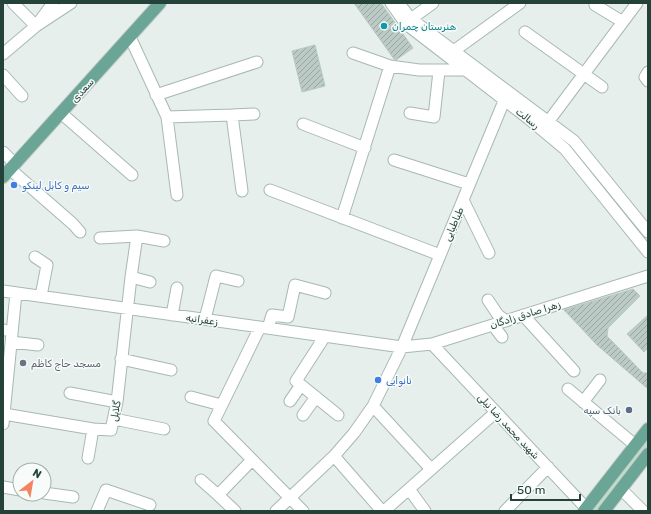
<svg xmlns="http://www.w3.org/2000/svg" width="651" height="514" font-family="Rubik,Cairo,sans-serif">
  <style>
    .grass { fill: #bfe0c8 }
    .building { fill: url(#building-hatch); stroke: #b8c9c2 }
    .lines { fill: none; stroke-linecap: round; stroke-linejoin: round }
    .minor-casing { stroke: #a8b8b2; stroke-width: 13 }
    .major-casing { stroke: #c2cac8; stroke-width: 14 }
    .minor { stroke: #fff; stroke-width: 11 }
    .major { stroke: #6aa596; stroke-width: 12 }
    .culture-dot { fill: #0f9aa8; stroke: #f7fbf9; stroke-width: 1.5 }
    .shop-dot { fill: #3f7fe0; stroke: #f7fbf9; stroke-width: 1.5 }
    .worship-dot { fill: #6b7280; stroke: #f7fbf9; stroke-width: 1.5 }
    .service-dot { fill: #5c6f8a; stroke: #f7fbf9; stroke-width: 1.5 }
    .labels { text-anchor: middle; stroke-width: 3; stroke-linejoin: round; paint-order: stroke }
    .culture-label { font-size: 10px; fill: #0d838f; stroke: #f7fbf9; text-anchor: start }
    .street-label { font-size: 10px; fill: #24423a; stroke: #f7fbf9 }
    .shop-label { font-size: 10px; fill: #366cbe; stroke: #f7fbf9; text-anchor: start }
    .worship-label { font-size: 10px; fill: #5b616d; stroke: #f7fbf9; text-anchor: start }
    .service-label { font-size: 10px; fill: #4e5e75; stroke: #f7fbf9; text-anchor: end }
  </style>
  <defs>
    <pattern id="building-hatch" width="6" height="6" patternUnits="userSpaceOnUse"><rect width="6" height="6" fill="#bbcac4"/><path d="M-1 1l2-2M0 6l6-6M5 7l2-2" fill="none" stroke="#98a6a0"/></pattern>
  </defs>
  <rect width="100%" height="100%" fill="#e6efeb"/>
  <path class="grass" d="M648,429v25l-44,57h-20z"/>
  <path class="building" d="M354,3h27l32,45 -17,12 -2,-1z
    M315,45l10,41 -23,6 -10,-41z
    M633,289l7,7 -32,32 -1,8 36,37h5v16l-51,-44 -33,-35z
    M648,315v33l-4,4 -17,-18z"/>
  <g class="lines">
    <g class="minor-casing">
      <path id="minor" d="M13,3l23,23 17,-23
        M391,3l15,21 123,95 36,30 83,103
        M595,5l28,17
        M401,6l10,13 163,122 74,91
        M411,19l22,-16
        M525,32l77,55
        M130,37l37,80 10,78
        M455,50l65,-47
        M353,53l37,13 29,4h45
        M3,54l33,-28 35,-23
        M648,72l-3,5 3,4
        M3,75l19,21
        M156,95l101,-33
        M61,113l71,62
        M410,113l24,4 5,-46
        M232,115l22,-1
        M167,117l65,-2 10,76
        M303,124l62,24
        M545,126l92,-123
        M3,152l12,12
        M394,160l75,24
        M10,169l63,55 7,8
        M270,190l170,65
        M463,200l26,53
        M342,218l48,-152
        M100,238l37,-2
        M35,257l12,8 -6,31
        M131,277l19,5
        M3,291l399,56 30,-3 216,-68
        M488,300l10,15 8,6
        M172,315l5,-27
        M523,315l51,56
        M205,319l11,-43 22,5
        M493,325l9,12
        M260,327l-46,94 89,90
        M268,328l4,-13 16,2 7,-32 30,8
        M3,330h1
        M325,336l-29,45 42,34
        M11,342l27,3
        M432,344l154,164
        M121,359l50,11
        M568,389l67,56
        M70,393l47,9
        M191,397l30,8
        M290,401l11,-16
        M583,402l17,-22
        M373,406l58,63
        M4,414l89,15 18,1 6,-28 14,-125 6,-41 27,5
        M303,415l13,-18
        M114,419l50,10
        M3,424l13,-131
        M334,456l48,55
        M88,458l5,-29
        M201,480l17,15 34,-35
        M3,487l17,3
        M409,489l16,22
        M621,489l22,22
        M44,493l29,4
        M218,495l17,16
        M97,511l9,-21 44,15
        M276,511l58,-55 20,-23 19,-27 29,-59 102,-246
        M384,511l112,-99
        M505,511l43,-44"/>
    </g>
    <g class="major-casing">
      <path id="major" d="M3,177l157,-174
        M584,511l64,-82
        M604,511l44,-57"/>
    </g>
    <use href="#minor" class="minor"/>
    <use href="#major" class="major"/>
  </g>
  <circle class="culture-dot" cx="384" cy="26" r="4"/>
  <g class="shop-dot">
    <circle cx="14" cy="185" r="4"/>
    <circle cx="378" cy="380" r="4"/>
  </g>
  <circle class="worship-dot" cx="23" cy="363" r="4"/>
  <circle class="service-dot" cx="629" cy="410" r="4"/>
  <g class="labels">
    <g class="culture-label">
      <text x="392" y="30">هنرستان چمران</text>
    </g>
    <g class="street-label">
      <text transform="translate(82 90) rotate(-48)" y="4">سعدی</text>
      <text transform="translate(528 118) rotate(38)" y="4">رسالت</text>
      <text transform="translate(453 224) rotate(-67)" y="4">طباطبایی</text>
      <text transform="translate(525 314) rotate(-17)" y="4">زهرا صادق زادگان</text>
      <text transform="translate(202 319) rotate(8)" y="4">زعفرانیه</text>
      <text transform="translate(115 411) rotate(-80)" y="4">گلایل</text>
      <text transform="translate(509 426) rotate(47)" y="4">شهید محمد رضا نیلی</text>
    </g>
    <g class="shop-label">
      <text x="22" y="189">سیم و کابل لینکو</text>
      <text x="386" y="384">نانوایی</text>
    </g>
    <g class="worship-label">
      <text x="31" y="367">مسجد حاج کاظم</text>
    </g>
    <g class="service-label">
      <text x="621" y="414">بانک سپه</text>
    </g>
  </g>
  <rect width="651" height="514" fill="none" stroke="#24423a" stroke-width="8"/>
  <g transform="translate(32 482) rotate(31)"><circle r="19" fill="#f7fbf9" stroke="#a3b1ad"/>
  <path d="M0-3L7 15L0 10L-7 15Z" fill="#f4845f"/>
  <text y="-6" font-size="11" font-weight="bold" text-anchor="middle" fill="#24423a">N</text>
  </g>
  <path d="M511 494v6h69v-6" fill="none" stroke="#24423a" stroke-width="2"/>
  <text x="517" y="494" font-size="12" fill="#24423a" stroke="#f7fbf9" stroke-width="3" paint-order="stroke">50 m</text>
</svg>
